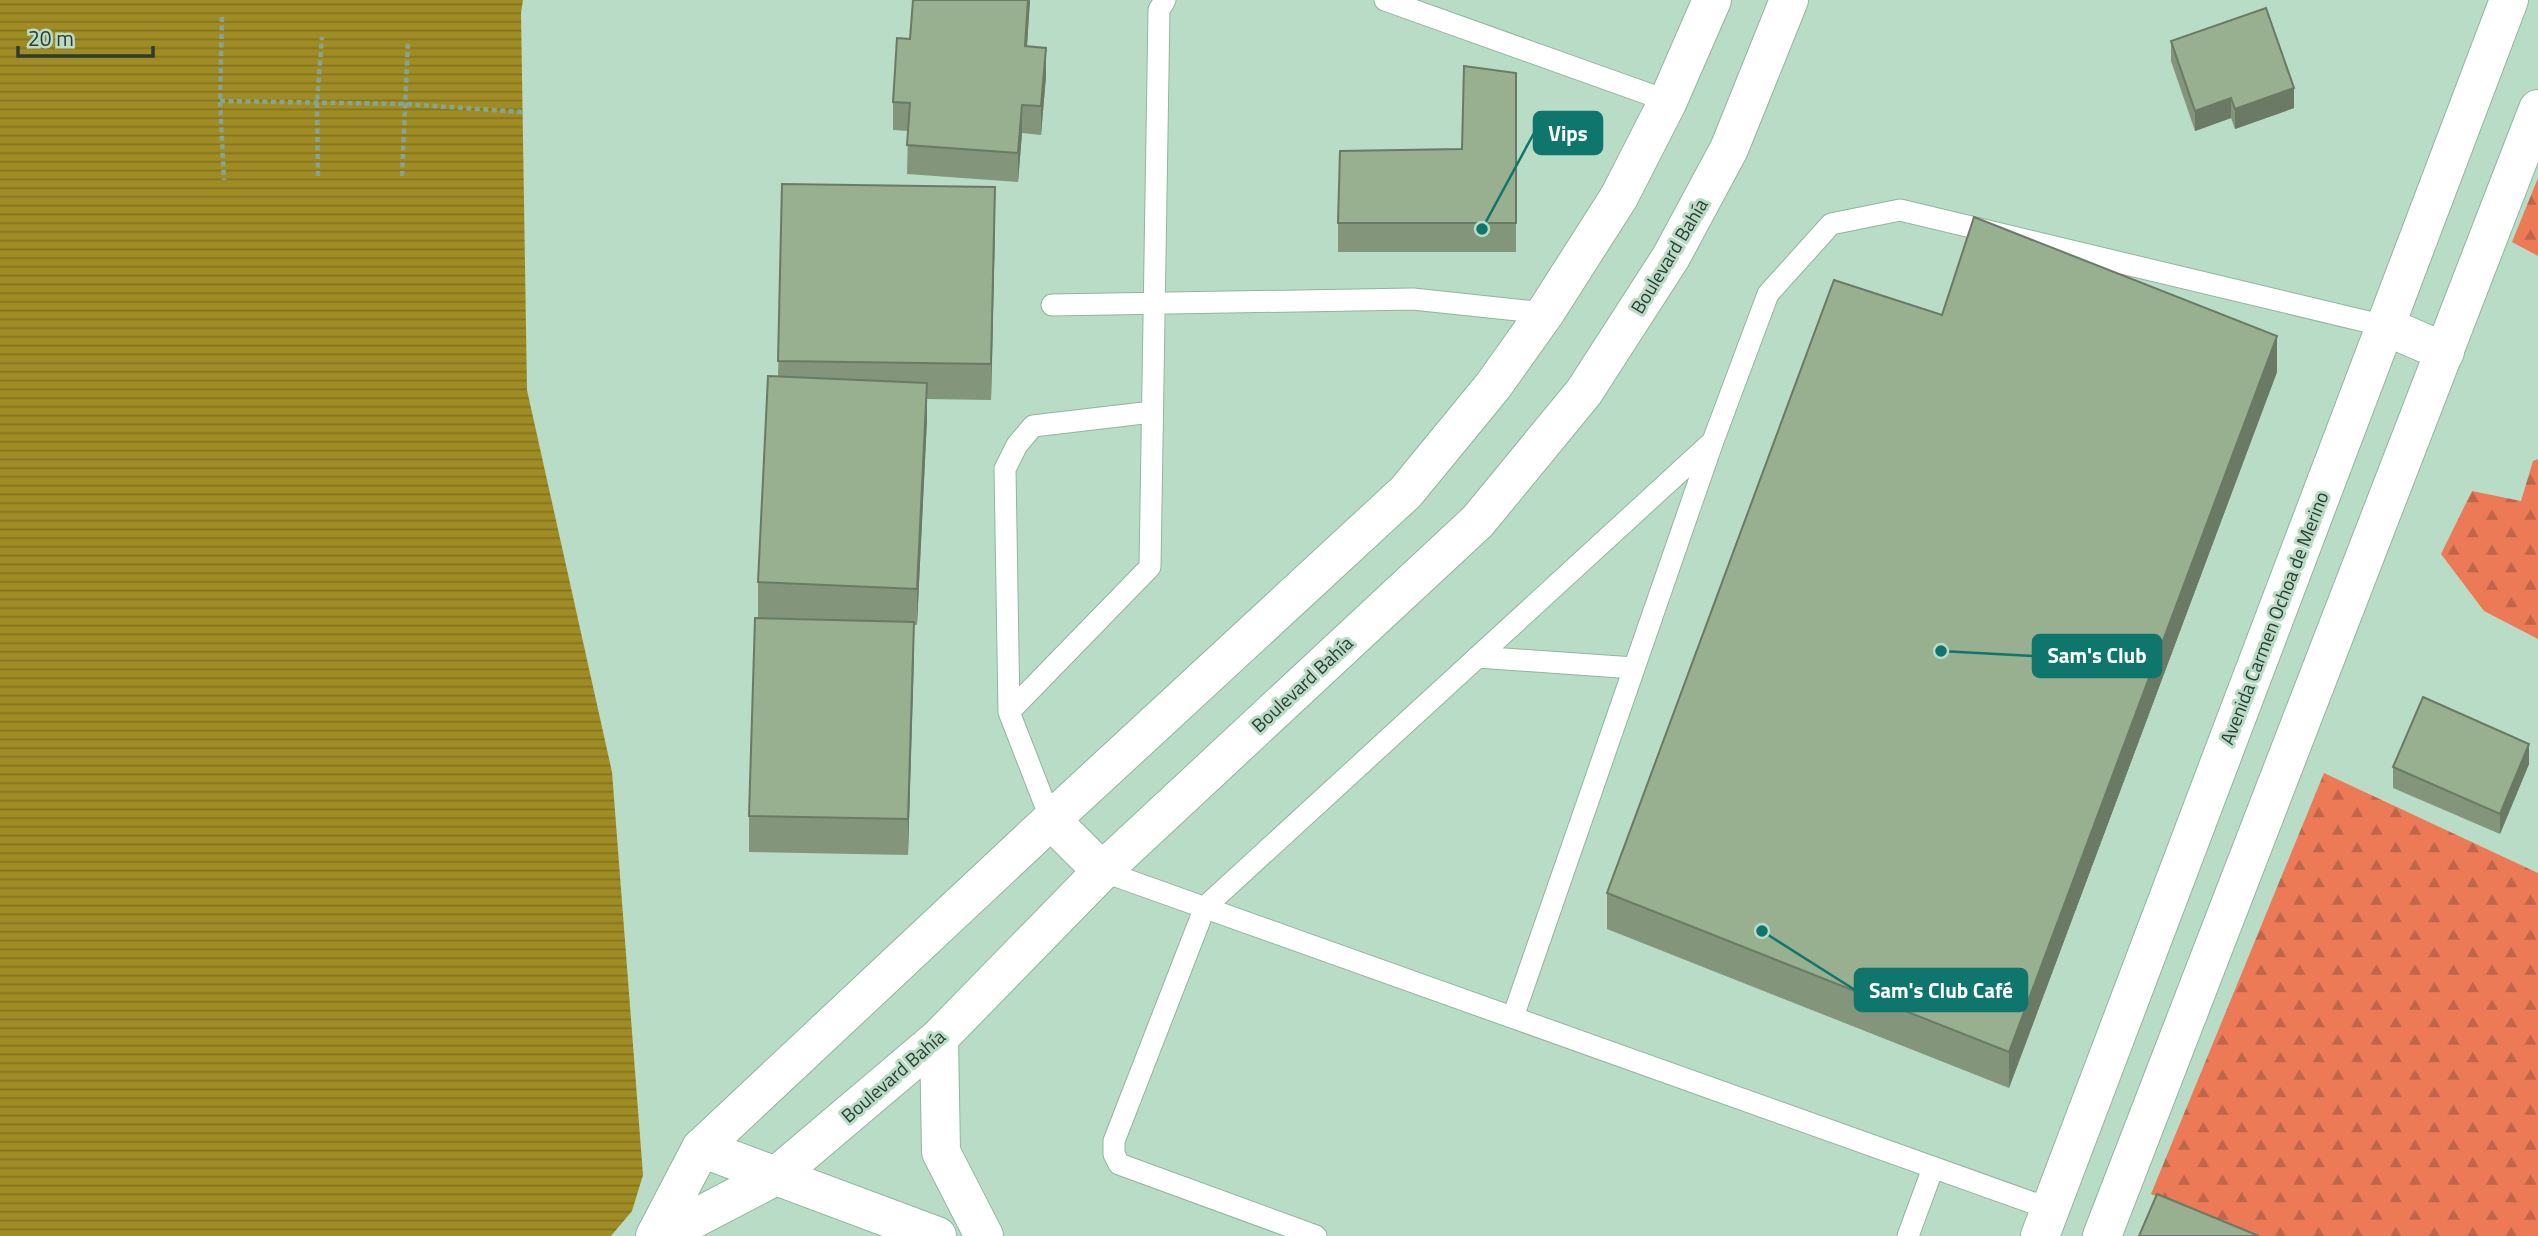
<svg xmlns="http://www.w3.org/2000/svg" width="2538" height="1236" font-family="'Titillium Web',sans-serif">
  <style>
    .forest { fill: url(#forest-firs) }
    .water { fill: url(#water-rules) }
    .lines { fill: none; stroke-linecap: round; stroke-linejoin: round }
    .lane-casing { stroke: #91b59e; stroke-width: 23 }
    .street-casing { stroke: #91b59e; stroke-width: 40 }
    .secondary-casing { stroke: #91b59e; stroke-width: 40 }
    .path { stroke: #87a391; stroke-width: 4.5; stroke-dasharray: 5 3.5; stroke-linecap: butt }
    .lane { stroke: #fff; stroke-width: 21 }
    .street { stroke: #fff; stroke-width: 38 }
    .secondary { stroke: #fff; stroke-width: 38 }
    .wall { fill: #83967c }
    .shaded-wall { fill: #6a7a65 }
    .building { fill: #98af90; stroke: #6a7a65; stroke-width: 2 }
    .labels { text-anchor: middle; stroke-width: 6; stroke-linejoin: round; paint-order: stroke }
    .street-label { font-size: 19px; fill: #2d3b32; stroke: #b8dcc5 }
    .leader { fill: none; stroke: #0f766e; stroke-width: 2.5 }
    .callout-dot { fill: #0f766e; stroke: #b8dcc5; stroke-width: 2.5 }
    .callout { fill: #0f766e; stroke: #0f766e; stroke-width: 2.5 }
    .callout-label { font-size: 21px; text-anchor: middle; font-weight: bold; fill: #fff }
  </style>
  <defs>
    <pattern id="forest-firs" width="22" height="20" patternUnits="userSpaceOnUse" patternTransform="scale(1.75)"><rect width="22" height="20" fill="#ec7a57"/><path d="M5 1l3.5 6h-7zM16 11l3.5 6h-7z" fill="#c06549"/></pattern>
    <pattern id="water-rules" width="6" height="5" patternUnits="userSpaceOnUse" patternTransform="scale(1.75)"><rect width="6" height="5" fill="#a08c24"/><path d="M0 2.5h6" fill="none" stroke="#837420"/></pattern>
  </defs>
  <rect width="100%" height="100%" fill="#b8dcc5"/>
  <path class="forest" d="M2538,178v78l-26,-14z
    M2538,459v180l-54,-28 -43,-57 31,-63 49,10 12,-40z
    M2324,773l214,100v363h-295l-92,-42z"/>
  <path class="water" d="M0,0h523l-2,13 6,377 85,382 31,403 -11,36 -21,25h-611z"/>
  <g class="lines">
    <g class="lane-casing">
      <path id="lane" d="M1385,0l283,101
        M1052,305l361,-6 132,14
        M1477,657l157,11
        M1009,712l141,-145 9,-557 6,-10
        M1051,820l-42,-108 -4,-243 12,-24 16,-19 119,-14
        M1102,871l948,338
        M1513,1017l200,-576 55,-147 63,-70 69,-14 485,116
        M1316,1236l-197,-72 -5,-10v-13l91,-234 506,-464
        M1908,1236l25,-68"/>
    </g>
    <g class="street-casing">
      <path id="street" d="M2385,326l60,26
        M701,1148l236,88
        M2040,1236l469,-1236
        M2102,1236l436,-1127"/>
    </g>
    <g class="secondary-casing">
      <path id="secondary" d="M1051,820l51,51
        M939,1038l2,114 43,84
        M655,1236l46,-88 350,-328 355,-328 87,-106 52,-73 74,-116 49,-96 44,-101
        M661,1236l115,-60 163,-138 163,-167 376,-350 106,-129 87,-135 58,-108 60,-149"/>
    </g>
    <path class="path" d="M222,17l-2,84 4,79
      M220,101l185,3 118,8
      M318,176l-1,-74 5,-65
      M402,176l6,-136"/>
    <use href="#lane" class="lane"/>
    <use href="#street" class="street"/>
    <use href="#secondary" class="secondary"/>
  </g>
  <path class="wall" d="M1030,0l-3,46 19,30 -5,59 -19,-2 -4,49 -111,-8 1,-43 -15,-1v-28z
    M2171,41l123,67 -59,21 -4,-11 -36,13 -24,-70z
    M1516,73v179h-178v-29l124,-74z
    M782,184l213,40 -4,176 -64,-1v20l-10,206h-3l-6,230 -159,-3v-36l9,-198v-36l20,-206z
    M1942,315l335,57 -268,716 -402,-159v-36z
    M2529,764l-29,70 -107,-46v-21z"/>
  <path class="shaded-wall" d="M1028,0h2l-5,75v-29z
    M1046,48v28l-5,59v-29z
    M2294,88v20l-59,21v-20z
    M2231,98v20l-36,13v-20z
    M1022,105v28l-4,49v-29z
    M995,187v37l-4,176v-36z
    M2277,336v36l-268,716v-36z
    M927,383v36l-10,206v-36z
    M914,622v36l-6,197v-36z
    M2529,744v20l-29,70v-20z"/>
  <path class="building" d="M913,0h115l-3,46 21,2 -5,58 -19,-1 -4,48 -111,-8 3,-42 -17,-1 4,-64 13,1z
    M2266,8l28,80 -59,21 -4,-11 -36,13 -24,-70z
    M1464,66l52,7v150h-178l2,-72 122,-2z
    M782,184l213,3 -4,177 -213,-3z
    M1974,217l303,119 -268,716 -402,-159 227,-613 108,35z
    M768,376l159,7 -10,206 -159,-7z
    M755,618l159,4 -6,197 -159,-3z
    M2423,697l106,47 -29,70 -107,-47z
    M2157,1194l102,42h-120z"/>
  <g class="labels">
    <g class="street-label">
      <text transform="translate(1669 256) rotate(-59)" y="7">Boulevard Bahía</text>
      <text transform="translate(2274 618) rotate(-69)" y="7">Avenida Carmen Ochoa de Merino</text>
      <text transform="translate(1302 684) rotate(-43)" y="7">Boulevard Bahía</text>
      <text transform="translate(893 1076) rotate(-41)" y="7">Boulevard Bahía</text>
    </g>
  </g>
  <path class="leader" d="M1482 229L1534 133M1941 651L2033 656M1762 931L1855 990"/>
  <g class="callout-dot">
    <circle cx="1482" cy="229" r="7"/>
    <circle cx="1941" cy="651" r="7"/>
    <circle cx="1762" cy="931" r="7"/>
  </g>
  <g class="callout">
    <rect x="1534" y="112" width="68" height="42" rx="7"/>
    <rect x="2033" y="635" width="128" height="42" rx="7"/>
    <rect x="1855" y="969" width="172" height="42" rx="7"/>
  </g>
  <g class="callout-label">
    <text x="1568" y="141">Vips</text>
    <text x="2097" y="663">Sam's Club</text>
    <text x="1941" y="998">Sam's Club Café</text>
  </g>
  <path d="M18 46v10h135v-10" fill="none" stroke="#2d3b32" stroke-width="3.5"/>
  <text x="28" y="46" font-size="21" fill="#2d3b32" stroke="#b8dcc5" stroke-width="5" paint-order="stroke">20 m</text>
</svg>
